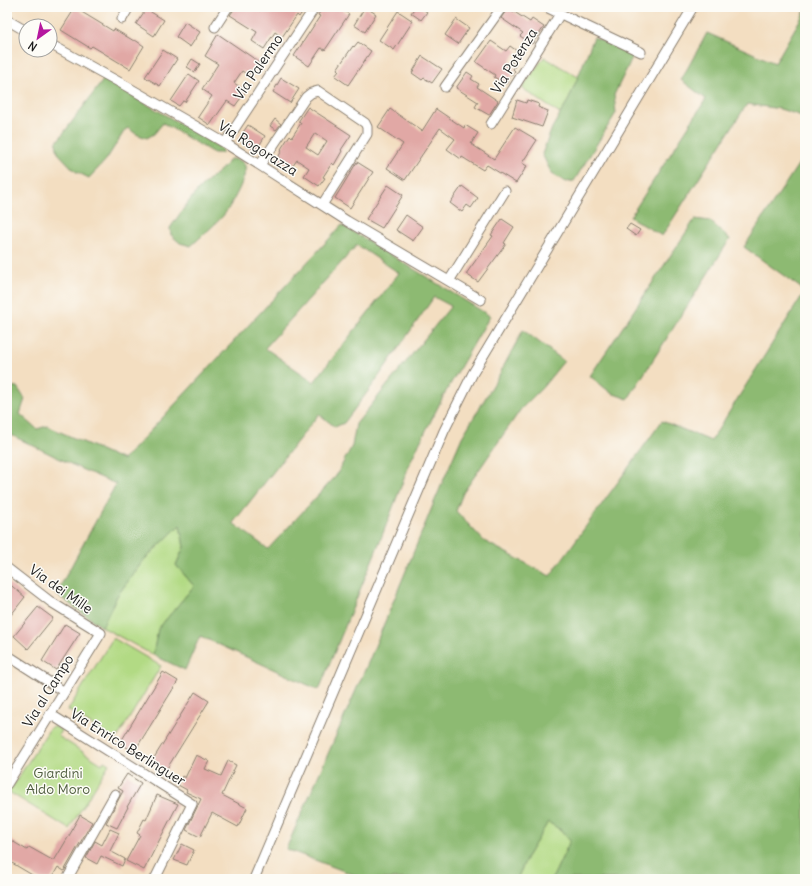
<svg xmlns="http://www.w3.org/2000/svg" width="812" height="886" font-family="Delius,sans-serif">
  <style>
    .green { fill: #b2da84; stroke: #677b50 }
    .forest { fill: #8dba72; stroke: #546b47; fill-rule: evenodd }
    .building { fill: #e1a8a5; fill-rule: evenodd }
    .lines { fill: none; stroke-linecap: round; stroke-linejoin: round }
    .minor-casing { stroke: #887d6e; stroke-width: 11 }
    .minor { stroke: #fff; stroke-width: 9 }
    .labels { text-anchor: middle; stroke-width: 3; stroke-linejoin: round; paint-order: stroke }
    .street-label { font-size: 14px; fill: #1c1c1c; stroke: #fdfcf7 }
    .park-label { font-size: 14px; fill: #505e40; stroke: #fdfcf7 }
  </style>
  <rect width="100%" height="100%" fill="#fdfcf7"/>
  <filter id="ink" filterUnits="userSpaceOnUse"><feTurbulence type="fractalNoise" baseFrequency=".025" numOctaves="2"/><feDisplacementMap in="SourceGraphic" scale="8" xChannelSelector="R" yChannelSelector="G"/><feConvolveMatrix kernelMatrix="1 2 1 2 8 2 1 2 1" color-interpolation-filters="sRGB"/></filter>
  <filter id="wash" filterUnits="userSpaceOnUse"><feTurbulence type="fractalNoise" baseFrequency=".012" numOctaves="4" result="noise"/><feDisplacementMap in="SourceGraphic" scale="16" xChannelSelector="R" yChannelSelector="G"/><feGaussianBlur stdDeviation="0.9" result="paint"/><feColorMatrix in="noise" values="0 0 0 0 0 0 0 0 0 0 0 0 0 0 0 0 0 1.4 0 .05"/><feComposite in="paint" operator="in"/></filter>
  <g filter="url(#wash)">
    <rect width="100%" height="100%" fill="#f3dec1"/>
    <path class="green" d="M544,57l34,20 -9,22 -9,15 -38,-26z
      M180,525l4,22 -8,18 18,21 -36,43 -5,26 -51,-28 15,-31 26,-35z
      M113,638l48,28 -45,74 -48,-30z
      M54,726l7,4 -3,6 44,28 2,-3 5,3 -40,65 -60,-37 41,-64z
      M548,822l13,8 9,11 -18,38h-35l10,-22z"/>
    <path class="forest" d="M805,11v106l-25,-8 -33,-5 -85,132 -32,-19 76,-118 -25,-19 26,-47 68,30z
      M594,37l39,19 -19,39 2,18 -42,68 -8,1 -14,-8 -10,-20 10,-26 17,-29z
      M104,79l104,61 14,9v4h-8l-4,-2 -47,-28 -9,11 -7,4 -11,-4 -8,-6 -3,2 -19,30 -17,18 -14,-7 -17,-18 -2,-10z
      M805,154v725h-253l18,-38 -9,-11 -13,-8 -21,35 -10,22h-152l-79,-30 82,-186 67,-163 27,-63 36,-60 25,-47 41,31 -22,27 -21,21 -58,84 -7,18 28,30 66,35 112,-155 49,20 94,-150 -61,-44z
      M230,159c5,0 10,0 14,5 7,8 -15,45 -21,52 -10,11 -22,20 -32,30l-11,-3 -9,-8 -1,-7c10,-14 20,-30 33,-43 9,-9 20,-15 27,-26z
      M695,219l15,2 20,18 -102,160 -17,-6 -21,-17z
      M342,225l148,91 -46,79 -32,63 -32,83 -61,149 -119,-54 -15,34 -32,-15 5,-26 36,-43 -18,-21 8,-18 -4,-22 -37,36 -26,35 -15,31 -46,-33 60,-110 -35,-15 -72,-35 -2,1v-49l10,1 8,12 -5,15 17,15 10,-3 76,34zM357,245l42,28 -85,109 -49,-34zM434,297l17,9 -95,118 -4,22 -16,30 -68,73 -35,-26 86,-109 16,13 9,-4 28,-37z"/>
    <g id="blocks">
      <path class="building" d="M236,7h19l5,4 2,-4h44l-7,10 -2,-2 -15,22 -7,-5 -11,17 -12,-8 5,-9 -27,-17z
        M323,7h14l12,7 -24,36 -4,-2 -12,18 -15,-10 26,-40 -2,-1z
        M365,7l11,7 -11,18 -11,-7z
        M415,7h5l7,5 -6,8 -10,-7z
        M75,8l38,23 1,-2 20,12 1,-1 9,6 -14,23 -38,-23 -2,2 -29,-18z
        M508,8l22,14 2,-3 12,8 -12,17 -12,-8 3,-3 -22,-15z
        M146,9l18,11 -10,16 -18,-12z
        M398,11l15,10 -19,29 -15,-10z
        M456,19l13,9 -11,16 -13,-9z
        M185,22l15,10 -10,15 -14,-10z
        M218,34l41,28 -6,10 -2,-2 -3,5 -6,-4 -8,12 12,8 -11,15 -8,-5 -17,24 -12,-8 14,-21 -10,-7 16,-25 -13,-8z
        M491,41l15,10 4,-5 7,5 -7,10 6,3 -3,5 2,2 -9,13 -12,-7 1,-2 -19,-13z
        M358,42l13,9 -23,34 -13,-9 4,-5 -2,-2 16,-23 1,1z
        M163,50l14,9 -17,27 -15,-9z
        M422,56l20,13 -10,14 -8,-5 -2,2 -10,-7z
        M192,59l8,5 -5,8 -8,-5z
        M467,72l6,4 -2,3 8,5 -2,3 21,14 -9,14 -14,-8 3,-5 -22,-14z
        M189,74l10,7 -14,21 -2,-1 -4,5 -8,-5z
        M281,78l18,11 -9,14 -17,-11z
        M517,100l9,3 1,-3 12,4 -1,3 10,4 -6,16 -30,-10z
        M308,107l43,28 -10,15 1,1 -8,14 -2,-2 -9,14 2,1 -6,8 -15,-10 5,-8 -12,-8 -5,7 -14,-9 4,-8 -1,-1 9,-14 2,2 9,-14 -3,-1zM315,133l12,8 -9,14 -12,-8z
        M390,109l32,22 14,-22 28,19 1,-3 13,8 -7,11 23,15 21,-32 22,13 -15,23 5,3 -11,17 -29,-18 -4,5 -21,-13 -1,2 -14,-10 8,-10 -15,-11 -35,52 -18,-12 16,-24 -25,-17z
        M275,119l6,5 -5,6 -6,-4z
        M248,125l17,11 -9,15 -18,-11z
        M357,162l16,10 -23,36 -15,-10z
        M388,185l15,10 -21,33 -16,-9z
        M462,186l16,12 -7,10 -4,-3 -5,7 -12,-9z
        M406,215l17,12 -10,14 -17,-11z
        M502,219l12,8 -10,16 2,1 -28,38 -12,-8 27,-38 -2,-1z
        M630,224l10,6 -4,6 -10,-7z
        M7,582l18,15 -18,23z
        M38,607l15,11 -25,31 -14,-13z
        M65,624l15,9 -24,37 -14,-9z
        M163,672l15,9 -44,71 -14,-9z
        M195,692l14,9 -43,69 -14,-9z
        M196,755l13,6 -4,8 16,7 7,-15 8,4 -14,30 25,13 -9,19 -26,-14 -12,24 -14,-7 15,-31 -15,-7 1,-2 -9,-5 4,-9 3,2z
        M127,774l14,9 -14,24h1l-11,21 -11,-5 17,-32 -5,-3z
        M157,795l21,9 -34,66 -18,-9 14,-26 -3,-2 7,-14 2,1z
        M80,815l12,7 -28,49 -6,-4 -7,12h-12l-32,-19v-22l20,12 2,-3 25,14 19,-32h-1z
        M110,829l9,4 -9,18 15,8 -3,7 -21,-10 -4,8 -11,-6 9,-17 7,4z
        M182,844l12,6 -7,15 -13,-5z"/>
    </g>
  </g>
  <g filter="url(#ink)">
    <use href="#blocks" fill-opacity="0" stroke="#887d6e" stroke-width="1"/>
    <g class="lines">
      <g class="minor-casing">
        <path id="minor" d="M546,7l95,45
          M122,19l7,-12
          M7,20l19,11
          M215,27l13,-20
          M50,44l76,42 99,57 122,78 134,79
          M445,87l57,-80
          M491,124l69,-110
          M225,143l90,-136
          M260,165l46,-68 5,-4 7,-2 47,32 2,4v7l-45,71
          M449,281l56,-90
          M7,568l44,34 50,31 -94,151
          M7,655l56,36
          M50,714l142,90 -37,75
          M67,879l48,-85
          M254,879l190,-448 29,-58 220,-366"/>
      </g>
      <use href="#minor" class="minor"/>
    </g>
  </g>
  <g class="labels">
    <g class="street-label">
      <text transform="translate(514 61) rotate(-58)" y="5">Via Potenza</text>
      <text transform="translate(258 67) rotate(-56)" y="5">Via Palermo</text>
      <text transform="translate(258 148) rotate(32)" y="5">Via Rogorazza</text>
      <text transform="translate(61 589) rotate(35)" y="5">Via dei Mille</text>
      <text transform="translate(48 691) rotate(-58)" y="5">Via al Campo</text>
      <text transform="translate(128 747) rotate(32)" y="5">Via Enrico Berlinguer</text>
    </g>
    <g class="park-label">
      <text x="58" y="778">Giardini<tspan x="58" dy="16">Aldo Moro</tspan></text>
    </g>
  </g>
  <rect width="812" height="886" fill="none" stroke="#fdfcf7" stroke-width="24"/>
  <g transform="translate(38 38) rotate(213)"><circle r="19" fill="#fdfcf7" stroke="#a3a29f"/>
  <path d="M0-3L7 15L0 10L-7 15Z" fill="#b5179e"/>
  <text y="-6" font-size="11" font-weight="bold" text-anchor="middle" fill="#1c1c1c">N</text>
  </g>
</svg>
